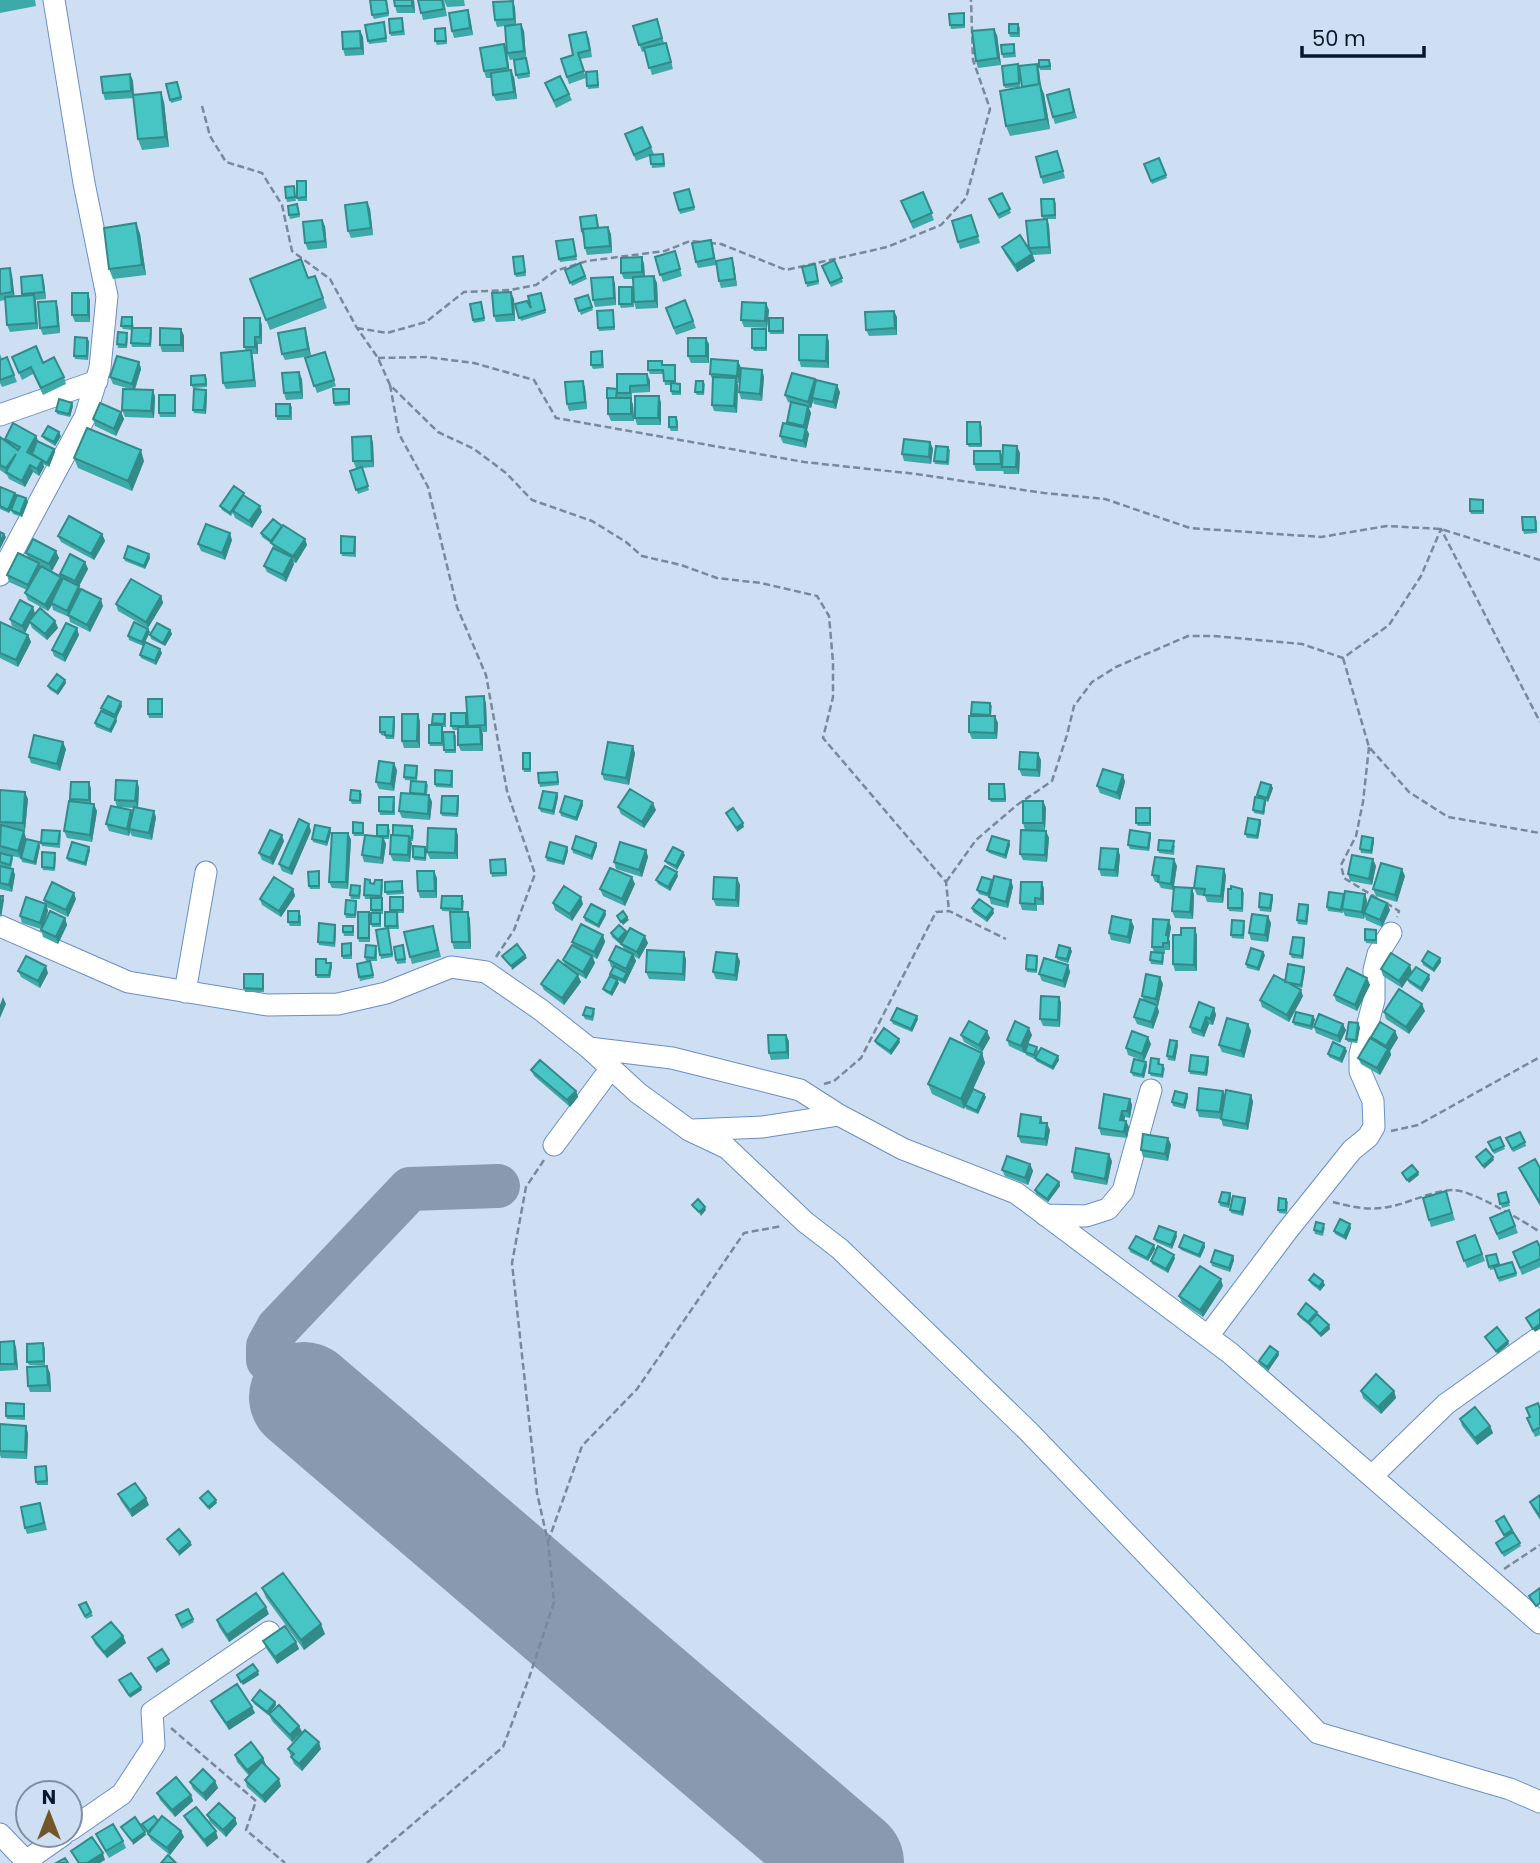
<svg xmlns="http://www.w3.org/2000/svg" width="1540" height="1863" font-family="Poppins,sans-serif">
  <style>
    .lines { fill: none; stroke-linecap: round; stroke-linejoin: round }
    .taxiway { stroke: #8a9aae; stroke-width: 44 }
    .runway { stroke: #8a9aae; stroke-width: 110 }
    .minor-casing { stroke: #698fc1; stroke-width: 23 }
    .path { stroke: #79899c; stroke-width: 2.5; stroke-dasharray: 7 3.5; stroke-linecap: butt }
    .minor { stroke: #fff; stroke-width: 21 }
    .wall { fill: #3da9a9 }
    .shaded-wall { fill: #328a89 }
    .building { fill: #47c5c4; stroke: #328a89; stroke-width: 2 }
  </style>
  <rect width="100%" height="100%" fill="#cedff4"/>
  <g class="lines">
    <path class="taxiway" d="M304,1397l-36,-37v-14l10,-18 132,-139 88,-3"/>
    <path class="runway" d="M304,1397l545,466"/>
    <g class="minor-casing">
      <path id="minor" d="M0,415l97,-34
        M0,575l85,-158 15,-49 7,-72 -23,-113 -30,-183
        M0,926l128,56 139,23 71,-1 48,-11 65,-26 35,5 55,38 48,38 49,45 51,37 38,18 78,74 35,27 189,183 289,301 192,56 30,13
        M185,992l21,-120
        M589,1048l83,10 128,32 39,25 64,34 113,44 214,160 310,270
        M692,1130l71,-3 76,-12
        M554,1145l57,-77
        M1045,1215l41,1 22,-7 15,-18 28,-101
        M1208,1336l79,-105 65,-81 16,-13 6,-10 -1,-26 -13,-30v-17l14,-54v-30l4,-16 13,-21
        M1372,1476l74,-72 94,-67
        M70,1830l52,-36 32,-49 -2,-33 117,-80
        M0,1834l28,29
        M26,1861l37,-26"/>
    </g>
    <path class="path" d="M202,106l8,30 16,26 36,11 20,32 10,46 38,28 27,49 21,30 12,27 48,47 36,17 32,24 26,27 60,21 34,21 16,14 39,9 36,13 44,5 56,13 12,20 4,46v35l-10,41 123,144 3,29
      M709,243l12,1 65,26 101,-23 54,-22 25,-27 24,-89 -17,-49 -2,-60
      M357,328l30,5 39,-11 38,-30 46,-2 26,-5 19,-14 32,-10 78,-10 25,-10 13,1
      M378,358l48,-1 48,6 60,17 22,38 248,44 112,12 128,19 61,6 85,29 131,9 66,-11 54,3 99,31
      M390,385l9,49 29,53 29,120 29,68 21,116 28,83 -21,56 -18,27
      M1343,658l26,89 40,45 39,25 92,16
      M1369,747l-6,55 -7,34 -15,29 3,13 36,22
      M946,882l30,-42 41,-35 35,-24 15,-46 7,-29 18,-24 24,-15 72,-31h26l88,8 41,14 46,-33 32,-49 20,-47 99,193
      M1386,903l13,8 -2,6
      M824,1084l10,-3 27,-23 75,-146 13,-1 57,28
      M1391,1131l27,-6 122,-68
      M1333,1202c15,4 31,8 48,6 24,-2 47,-17 72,-18 19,0 70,31 87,42
      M548,1542l34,-96 55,-57 107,-156 38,-7
      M1504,1569l36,-24
      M171,1728l85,73 -10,29 39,33
      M367,1863l136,-116 26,-69 25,-76 -6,-60 -11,-49 -25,-230 14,-76 18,-27"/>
    <use href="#minor" class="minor"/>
  </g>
  <path class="wall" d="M0,0h35l1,6 -36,7z
    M387,0l2,16 -15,3 -2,-4z
    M394,0h20l1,13h-18l-2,-7z
    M418,0h26l3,16 -24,4z
    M444,0h20l1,6 -18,1z
    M513,1l2,7 1,17 8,6 2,27 -16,2 -3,-7 -2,-27 -8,1 -2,-7z
    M964,13l1,4v11l-14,1 -1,-4z
    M470,17l3,18 -19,3 -2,-7z
    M657,19l7,24h2l2,6 5,20 -21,6 -7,-24 -3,1 -9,-26z
    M403,21l2,14 -14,1 -1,-3z
    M1018,24l2,4v9h-10l-1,-4z
    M385,26l2,16 -18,2 -1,-3z
    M445,28l2,16 -10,1 -2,-4z
    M360,31l3,6 1,18 -19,1 -2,-7z
    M586,32l3,6 3,19 -12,2 6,19 11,-7 2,17 -11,1 -2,-11 -17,6 -8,-25 12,-4z
    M997,35l4,30 -23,3 -2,-7z
    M504,44l3,7 2,19 5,7 3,22 -21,2 -3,-6 -2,-17h-5l-2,-7z
    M1015,47l1,10 -13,1 -1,-4z
    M526,58l4,19 -12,2 -2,-4z
    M1051,63v7h-11l-1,-3z
    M1019,68l1,19 -15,1 -1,-3z
    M1039,70l2,17 3,7 6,35 -40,7 -4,-10 16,-39z
    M130,74l3,7 1,14 30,7 5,45 -27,3 -4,-11 -4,-41 -29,2 -2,-7z
    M177,82l5,18 -11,3 -1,-3z
    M545,83l24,11 3,6 -16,8z
    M1069,89l8,29 -22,6 -2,-7z
    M642,127l12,27h9l2,13 -13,1 -2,-12 -14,5 -11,-27z
    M1060,158l5,20 -22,6 -2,-7z
    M1159,158l8,20 -15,6 -8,-20z
    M306,181l1,3v17h-9l-1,-3z
    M294,186l2,15 -9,1 -1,-4z
    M689,189l6,21 -15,4 -6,-21z
    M923,192l11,28 -21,9 -12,-28z
    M1002,193l9,20 -12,6 -10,-20z
    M367,202l3,7 3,26 -22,3 -3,-7z
    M1056,202v17h-13l-1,-3z
    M297,204l3,13 -10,2 -1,-4z
    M597,218l2,9 12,7 1,19 -25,2 -2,-7 -3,-16z
    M1047,219l2,7 2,28 -18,1 2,6 -18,11 -12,-18 -3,-7 27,1z
    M974,222l6,21 -20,6 -2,-7z
    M136,223l4,11 6,41 -33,4 -4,-10z
    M325,226l2,22 -19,2 -3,-7z
    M574,242l3,18 -17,2 -1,-3z
    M713,246l3,15 16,-3 2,7 3,21 -16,2 -2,-7 -3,-16 -18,3 -2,-6z
    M675,251l7,25 -19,6 -8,-25z
    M642,257l2,7 1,13 12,6 1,25 -22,1 -2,-7 -1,-23h-9l-3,-6z
    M524,259l2,17 -10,1 -1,-3z
    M834,260l9,22 -12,5 -9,-21z
    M580,263l7,16 -15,7 -7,-16z
    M816,268l3,16 -12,3 -1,-4z
    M0,269l12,6 2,21h9l-1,-2 20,-19 2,7 2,17 -10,1 2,29 -28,3 -3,-7 -2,-25 -5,1z
    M315,276l12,32 -57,22 -20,-51 58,-1z
    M613,277l2,7 1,21 -21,2 -2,-7z
    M632,287l1,3 1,17 -13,1 -2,-4z
    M588,295l5,15 -12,5 -6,-16z
    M542,296l4,17 -25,8 -6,-17 16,4z
    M514,299l1,22 -19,1 -2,-6z
    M90,300v22h-15l-3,-7z
    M685,300l11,28 -20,7 -10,-27z
    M481,302l4,19 -11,2 -1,-3z
    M58,308l2,25 -17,2 -3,-7z
    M613,310l2,20 -16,1 -1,-3z
    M769,310l-2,18 -23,-1 -3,-7z
    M132,317l2,11 18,4 -1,15h-19l-1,-4 1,-13 -9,-1 -2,-3z
    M897,317v18l-28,1 -3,-6z
    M784,321v13h-14l-1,-3z
    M262,325v19h-4v10h-6l4,33 -30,2 -3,-6 23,-32 -2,-4z
    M305,328l2,7 4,21 -26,4 -3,-6z
    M181,329l3,7v16h-22l-2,-7z
    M766,329l1,3v19h-13l-2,-3z
    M827,335l2,7v26l-28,-1 -2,-7z
    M128,337l-1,11h-9l-1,-4z
    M89,341l-1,19 -13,-1 -1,-3z
    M709,344v19h-18l-3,-7z
    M325,352l11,34 -19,7 -12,-35z
    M0,354l2,5 5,-2 10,25 -15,5 -2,-4z
    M603,355l1,13 -11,1 -2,-4z
    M12,357l52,20 2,7 -23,11 -10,-21 -11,6z
    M738,361l3,7 21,2 2,7 -2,24 -21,-2 -2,-7 1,-9h-3l1,2 -1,28 -23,-2 -2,-6 1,-24 -3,-7z
    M139,362l2,7 -6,21h18l2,7 -1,21 -29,-1 -3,-7 8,-21 -17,-5 -3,-7z
    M663,365h12l1,3v15l5,4v8h-9l-1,-4v-6h-6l-2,-11h-13l-2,-4z
    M207,378v9l-14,1 -2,-3z
    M302,379l1,20 -17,1 -2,-7z
    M650,380v12l-18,1v7h-1l2,5 1,16h-23l-3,-7v-12l-1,-4 10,-9z
    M583,381l2,7 2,21 -18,2 -2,-7z
    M703,381l2,3 -1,11h-7l-2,-3z
    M816,382l24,10 -4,17 -22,-5 -1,-3 -2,7h-2l2,5 -4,17 2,4 -3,14 -23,-5 -3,-7 7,-12v-2l4,-19 -3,-1 -3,-7z
    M349,389l1,3v13l-15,1 -1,-3z
    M206,390l1,4 -1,20 -12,-1 -1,-3z
    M175,395l1,3v19h-16l-1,-4z
    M661,402v23h-24l-2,-7z
    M290,404l2,3v13h-15l-1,-4z
    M73,406l-3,11 -13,-3 -1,-3z
    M121,412l3,7 -8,17 -21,-10 -2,-7z
    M678,420v11h-7l-2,-4z
    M982,425v22h-13l-2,-3z
    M36,436l2,6 16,7 1,3 -6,15 -6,-3 1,3 -5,9 -6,-4 -8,15 -16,-8 -2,-4 -7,-5v-33l5,4v-2z
    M42,436h19l-6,10 -11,-7z
    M371,436l2,7 1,24 -12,1 7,22 -11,4 -8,-23 9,-3h-3l-3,-7z
    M930,442l3,7 -2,15 -27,-3 -2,-7z
    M948,447l2,3 -1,15 -14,-1 -1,-3z
    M1000,451l2,5 18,-3 -1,21h-15l-1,-4v1h-27l-2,-7z
    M74,458l70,3 -12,30 -54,-23z
    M0,487l15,6 2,4 9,1 2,4 -6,15 -9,-3 -2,-4 5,-11 -7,14 -9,-4z
    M244,493l1,3 17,16 -10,16 -17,-10 -2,-5 -2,3 -9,-6 -2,-4z
    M1483,500l1,3v11h-13l-1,-3z
    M1537,520v13l-13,1 -1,-4z
    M282,526l23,13 2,6 -11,18 -3,-1 1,2 -8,18 -19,-10 -3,-6 10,-17 -2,-5 -10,-7 -1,-4z
    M102,534l3,7 -11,19 -33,-18 -3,-6z
    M355,537l1,3v17l-14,-1 -1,-3z
    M232,540l-7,20 -24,-9 -3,-7z
    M26,553l33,5 -7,13 -12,-6v2l21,10 -1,-3 25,-12 3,7 -9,17 1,4 23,16 -13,26 -20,-10 -1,-5 -16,-7 -1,-5 -4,6 -20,-11 -3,-7 2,-3 -18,-8 -2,-7 21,-18z
    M149,554l1,4 -5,11 -20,-8 -1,-3z
    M161,596l2,7 -15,25 -30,-17 -2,-7z
    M33,607l2,7 20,7 3,7 -11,12 -15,-12 -2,-5 -5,10 -13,-7 -2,-7z
    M0,622l28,13 3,7 -13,25 -18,-9z
    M148,629l2,3 -7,14 -14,-6 -1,-4z
    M170,630l2,4 -7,12 -14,-7 -1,-4z
    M79,635l-14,27 -11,-6 -2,-6z
    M162,653l-6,12 -15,-7 -1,-3z
    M65,680l1,3 -8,12 -9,-6 -1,-3z
    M162,699l1,4v15h-14l-1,-4z
    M486,703l1,29h-5l1,19h-22l-3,-6v-15h-5l-2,-4 15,-13z
    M990,703l2,3 -1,10 7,7 -1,16h-25l-3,-7 2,-18z
    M122,706l-6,13 1,2 -6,12 -15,-6 -1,-4 7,-11 -1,-4z
    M445,714l1,4v9h-3v5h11l2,4v17h-11l-2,-16v9h-13l-1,-3 4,-18 -1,-2z
    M395,721l-1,18h-8l-1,-3 -4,-1 -1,-3z
    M420,721v27h-16l-2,-7z
    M66,749l-6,22 -29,-8 -2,-6z
    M530,753l1,4v15h-7l-1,-3z
    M635,753l-6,32 -25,-5 -2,-6z
    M1041,760l-1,17 -18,-1 -3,-7z
    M418,769l-1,12 -12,-1 -1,-3z
    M397,770l-3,21 -15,-2 -3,-7z
    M557,772l2,13 -19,2 -1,-4z
    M453,774v14l-17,-1 -1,-3z
    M1123,775l2,7 -5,18 -20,-7 -3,-7z
    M137,781l2,7 -1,19 18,10 -4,23 -20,-4 -2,-4 -1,4 -20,-5 -3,-7 25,-14 1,3 1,-5 -16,-1 -2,-7z
    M89,782l2,7v15l6,7 -5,31 -25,-4 -3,-7 7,-30 -1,-2z
    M426,782l2,3 -1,10h2l3,7 -2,18 -28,-2 -3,-7 11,-17v-1z
    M1271,785l2,3 -5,14 -2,-1 -2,14 -10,-2 -1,-3 5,-12 -1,-3z
    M1005,787l1,15h-15l-2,-3z
    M0,790l28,9 -3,31h-6l7,8v1l14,7 -4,19 -14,-3 -1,-4 -9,-2 1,3 -2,9 -11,-2z
    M360,791l2,3 -1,10h-9l-2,-4z
    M557,793l1,4 -4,18 -13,-3 -2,-4z
    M459,800l-1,17 -16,-1 -1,-3z
    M395,801v14h-15l-1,-4z
    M582,801l1,4 -6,16 -16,-5 -1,-4z
    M1043,801l3,7 -1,22 4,8 -2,24 -24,-2 -3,-6 5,-24 -2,-7z
    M618,807l38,3 -12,18 -23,-14z
    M1151,811v15h-13l-2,-3z
    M1260,820l1,3 -3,16 -11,-1 -2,-4z
    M364,826v10h-10l-1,-3z
    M412,826l2,4 -1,11h-2l-1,21 -17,-1 -3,-7z
    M330,828l1,4 -4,14 -14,-4 -1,-3z
    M390,829l-1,10h-5l2,5 -3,20 -19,-2 -2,-7 15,-19z
    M311,831l-19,44 -10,-4 -3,-7z
    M348,833l3,7 -3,49 -16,-1 -3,-6z
    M61,834l-1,14 -18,-2 -1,-3z
    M458,835v24h-28l-3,-7z
    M1151,836l-2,15 -19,-2 -2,-4z
    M1373,838l1,3 -2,13 -11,-1 -1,-4z
    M284,841l-11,24 -11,-5 -3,-7z
    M1009,841l1,4 -4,14 -17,-6 -2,-3z
    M596,843l1,3 -5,14 -19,-7 -1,-4z
    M1175,845l-1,10 -15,-2 -1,-3z
    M425,847l2,3 -1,11 -12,-1 -1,-3z
    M567,847l1,4 -4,14 -17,-4 -1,-4z
    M1118,849l2,7 -2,21 -17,-1 -2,-7z
    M90,850l-4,16 -18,-5 -1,-3z
    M646,850l2,7 -6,20 -26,-8 -2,-7z
    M685,855l-8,15 -10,-6 -2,-3z
    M56,856l-1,15 -12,-1 -1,-3z
    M506,862l1,14 -15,1 -1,-4z
    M0,866l13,3 2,6 -3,17 -12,-3z
    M1177,866l-3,21 18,1 2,7 -1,24 -18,-1 -3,-7 1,-21 -12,-2 -3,-6h-3l-3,-7z
    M1376,866l-4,19 -22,-4 -2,-7z
    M1224,869l2,7 -3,27 -16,-1 -2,-6 -8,-1 -3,-7z
    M320,875v14h-10l-1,-3z
    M678,876l-8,15 -12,-7 -2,-4z
    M1405,876l-8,26 -21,-6 -3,-7z
    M437,878v20h-17l-2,-7z
    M737,878l3,7 -1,22 -23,-1 -3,-7z
    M992,880h19l2,7 -5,21 -17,-4 -2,-7 -10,-3 -2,-4z
    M1042,882l2,7v16h-7v6l-15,-1 -2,-7z
    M371,883l12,1 -1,14 1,4v12h-3l1,3v10h-9l-1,-3 1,-11 -1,-3v-11h-6l-1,-4z
    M635,884l-10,22 -22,-10 -3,-7z
    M403,885l1,9 -17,1 -2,-3z
    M293,889l2,7 -14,21 -19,-12 -2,-6z
    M361,889l-1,10h-9l-1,-4z
    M1231,889h11l2,4 -1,19 -14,-1 -1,-3z
    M1344,894h21l2,7 -1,7 21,-5 3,7 -8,17 -16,-7 -1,-4 -1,3 -19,-3 -2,-5v2l-15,-2 -1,-4z
    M1272,895l1,3 -2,14 -11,-1 -1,-4z
    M403,897l1,3v13h-6l1,16h-11l5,28 -12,2 -1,-4 6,-26 -1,-3 6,-14 -1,-2z
    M76,899l-8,18 -21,-10 1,4 -3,9 20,-2 2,7 -9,19 -15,-7 -2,-8 -19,-6 -2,-7 25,-12 -1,-4z
    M464,900l-1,12 7,7 1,30h-17l-2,-7 10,-30 -20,-1 -1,-3z
    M356,901l1,4 -1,13h-10l-1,-4z
    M553,903l30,1 -11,17 -17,-11z
    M1308,905l1,3 -2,17 -9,-1 -1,-4z
    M972,908l22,5 -7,9 -14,-10z
    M605,911l1,4 -7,13 -14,-7 -1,-4z
    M301,915v11h-11l-2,-4z
    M370,915v27h-11l-1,-4z
    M1131,920l3,7 -4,17 -19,-4 -2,-7z
    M1271,923l-3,19 -17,-2 -2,-7z
    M1245,924l-1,15 -12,-1 -1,-3z
    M353,926l1,10h-10l-1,-4z
    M1171,927l-2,12 1,3v8h-5v4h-2l1,3 -1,8 -12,-1 -1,-4 4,-8 -2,-5z
    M336,928l-1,19 -16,-2 -1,-3z
    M1376,930l1,3v11l-11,-1 -1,-3z
    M626,931l1,2 21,10 -9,16 -5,-3 2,5 -11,23 -8,-4 2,3 -7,13 -7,-4 -2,-3 8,-12 -1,-3 3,-6 -2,-1 -2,-7 15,-11 -3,-5 3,-5 -4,5 -8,-7 -1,-4z
    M435,933l6,24 -29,7 -2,-7z
    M603,935l2,7 -8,17 -4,-2 2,6 -9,16 -10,-6 5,9 -17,23 -20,-15 -3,-6 24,-19 -2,-5 11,-14 -2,-4z
    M1197,935v36h-22l-2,-7z
    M1305,941l-2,18 -11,-1 -2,-4z
    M403,945l3,18 -9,1 -1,-4z
    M352,947v12h-9l-1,-3z
    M377,949v12h-11l-1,-4z
    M1072,951l-4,12 -10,-3 -2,-3z
    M1265,955l-6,16 -12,-3 -1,-4z
    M1037,956l1,3 -1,14 -10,-1 -1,-3z
    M1440,958l1,4 -7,10 -11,-7 -1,-4z
    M686,959l-1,22 -36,-2 -3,-7z
    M370,961l4,17 -14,3 -1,-4z
    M740,961l-3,20 -21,-2 -3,-7z
    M327,963l5,3 -2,12h-13l-1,-3z
    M1068,965l2,7 -5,16 -23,-7 -3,-7z
    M1304,967l1,3 -3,18 -6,-1 7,9 -14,26 -27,-15 -2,-7z
    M1381,969l31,3 18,7 -8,13 -13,-9 -2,-4 4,-5 -9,14 -19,-12z
    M18,971l30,2 -8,15 -19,-11z
    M264,978v14h-19l-1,-4z
    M1367,978l3,7 -13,26 -21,-10 -2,-6z
    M1163,984l-5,22h-1l2,6 -6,17 -16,-5 -3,-7 10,-16 -2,-5z
    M1059,997l2,6 -1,24 -17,-1 -3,-7z
    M1214,1008l2,7 -3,10 -4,-1 -5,13 -12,-4 -2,-6z
    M1425,1011l-16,23 -23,-15 -2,-7z
    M595,1012l-2,9 -8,-2 -2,-4z
    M918,1019l-6,13 -19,-8 -2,-4z
    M1315,1019l-3,11 -18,-5 -1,-3z
    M1248,1024l3,7 -7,27 -22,-6 -3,-7z
    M1314,1027l32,3 -6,13 -24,-10z
    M1360,1027l-3,16 -9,-1 -2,-3z
    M1395,1031l3,7 -8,13 1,4 -11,20 -19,-11 -3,-6 14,-19 -1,-2z
    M961,1035l29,3 -8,14 -18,-10z
    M1032,1035l-8,18 -15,-7 -2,-6z
    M789,1041v18l-18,1 -2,-7z
    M875,1041l25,1 -9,13 -15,-11z
    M1151,1044l-7,17 -16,-6 -2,-7z
    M1178,1045l-3,16 -7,-1 -1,-4z
    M1037,1047l1,4 -3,8 -9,-4 -1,-3z
    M1345,1048l2,3 -5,12 -13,-6 -1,-3z
    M982,1053l3,10 -12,26 11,5 2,3 -8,17 -12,-5 -1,-3 -1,3 -32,-15 -4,-10z
    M1058,1056l1,4 -6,10 -17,-9 -1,-3z
    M1159,1059l1,5 5,4 -2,10 -12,-2 -2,-3z
    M1209,1061l-2,15 -17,-2 -1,-3z
    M1147,1065l-3,13 -11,-2 -2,-4z
    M531,1070l45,21 2,6 -8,10 -36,-31z
    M1251,1095l2,7 -5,28 -25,-4 -2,-7 -22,-2 -2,-7 28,-14z
    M1188,1097l-3,12 -12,-3 -1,-4z
    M1130,1099l2,6 -2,13 -5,-1 -1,3 2,1 3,6 -2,11 -26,-3 -2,-7z
    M1041,1117l2,6 7,7 -3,16 -26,-3 -3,-7z
    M1500,1137l5,12 -11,5 -6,-12z
    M1168,1138l3,7 -3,16 -25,-4 -2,-7z
    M1506,1138l19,4 1,4 -13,6z
    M1112,1161l-5,24 -33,-6 -2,-7z
    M1030,1164l3,7 -5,14 -23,-9 -3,-6z
    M1519,1168h21v38l-18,-31z
    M1059,1182l1,4 -12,16 -12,-8 -1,-4z
    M1506,1192l4,14 -8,2 -4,-14z
    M1231,1197l-2,11 -9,-2 -1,-4z
    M1245,1198l1,3 -3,15 -12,-3 -1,-3z
    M1448,1198l7,22 -24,7 -2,-7z
    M1286,1199l2,3 -1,12 -8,-1 -1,-3z
    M1509,1210l9,23 -19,7 -9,-22z
    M1350,1224l1,4 -5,12 -11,-6 -1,-3z
    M1325,1227l-2,9 -8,-2 -1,-4z
    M1475,1235l10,26 -18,7 -10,-26z
    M1177,1236l-5,13 -16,-7 -2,-3z
    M1204,1243l1,4 -5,11 -19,-8 -2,-3z
    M1154,1245l1,4 -7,12 -18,-9 -1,-4z
    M1540,1247v20l-18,8 -9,-23z
    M1496,1254l4,12 12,-4 5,14 -18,6 -4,-13 -5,1 -4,-14z
    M1233,1256l1,4 -4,12 -18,-6 -1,-4z
    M1175,1258l-7,15 -16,-9 -1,-3z
    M1309,1280l16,5 -5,6 -9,-7z
    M1223,1286l-20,31 -21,-14 -3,-7z
    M1298,1314l21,1 10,10 1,4 -9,8 -11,-11 -11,-9z
    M0,1342l16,5 2,23 -18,1z
    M45,1347v18h-16l-2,-3z
    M1278,1352l1,3 -11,16 -8,-6 -1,-4z
    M50,1373l1,19h-21l-2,-6z
    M1361,1391h33l2,7 -15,16 -18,-16z
    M25,1407v13l-18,-1 -1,-3z
    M1540,1409v26l-5,2 -8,-19z
    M1460,1419l30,7 3,7 -16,12 -15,-19z
    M0,1424l28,9 -1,26 -26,-1 -1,-3z
    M47,1470l1,15h-11l-1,-3z
    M118,1494l31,11 -17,12 -11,-16z
    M1540,1495v25l-7,-11 -3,-7z
    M42,1509l5,21 -20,4 -2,-6z
    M1504,1516l17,30 -17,11 -8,-14 9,-6 -9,-16z
    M262,1588l63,46 -21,16 -38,-52z
    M79,1605l12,7 2,4 -7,3z
    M188,1609l6,13 -12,7 -5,-11z
    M269,1614l-40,28 -10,-15 -2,-7z
    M123,1636l3,7 -19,15 -12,-14 -3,-7z
    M263,1641l33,1 3,7 -22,15 -11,-16z
    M252,1700l23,2 1,3 -8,10 -14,-11z
    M211,1701l41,6 3,6 -26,17 -15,-22z
    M269,1714l30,12 3,6 -10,10 -20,-21z
    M288,1749h33l-19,22 -8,-7z
    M235,1755l28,3 3,7h-1l16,21 -16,17 -18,-16 -2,-7 4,-4 -12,-14z
    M215,1781l3,7 -12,13 -13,-12 -3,-7z
    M157,1793l34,2 2,6 -18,16 -15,-17z
    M207,1815l28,3 2,6 -11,13 -16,-15z
    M184,1816l34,22 -11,9 -20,-25z
    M158,1821l23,10 3,6 -14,18 -19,-15 -9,-16z
    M96,1834l27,7 3,7 -17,10 -10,-17z"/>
  <path class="shaded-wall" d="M412,0h2l1,13 -3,-7z
    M513,1l2,7 1,18 -2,-7z
    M468,10l2,7 3,18 -3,-7z
    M521,24l3,7 2,27 -2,-7z
    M994,29l3,6 4,30 -3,-7z
    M360,31l3,6 1,18 -3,-7z
    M504,44l3,7 3,24 -2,-7z
    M1037,64l2,6 2,17 3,7 6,35 -4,-10 -6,-33z
    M511,70l3,7 3,22 -3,-7z
    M130,74l3,7 1,17 -3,-7z
    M161,92l3,10 5,45 -4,-10z
    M367,202l3,7 3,26 -2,-7z
    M1047,219l2,7 2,28 -2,-7z
    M322,220l3,6 2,22 -2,-7z
    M136,223l4,11 6,41 -4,-10z
    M608,227l3,7 1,19 -2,-7z
    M1032,254l3,7 -18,11 -2,-7z
    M642,257l2,7 1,15 -3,-7z
    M732,258l2,7 3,21 -2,-7z
    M10,268l2,7 3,24 -3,-7z
    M42,275l2,7 2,17 -2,-7z
    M654,276l3,7 1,25 -3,-7z
    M613,277l2,7 1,21 -2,-7z
    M511,292l3,7 1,22 -2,-7z
    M88,293l2,7v22l-2,-7z
    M34,295l2,7 2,27 -2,-6z
    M56,301l2,7 2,25 -2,-7z
    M766,303l3,7 -2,18 -2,-7z
    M894,311l3,6v18l-2,-7z
    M260,318l2,7v19l-2,-7z
    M305,328l2,7 4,21 -3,-7z
    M181,329l3,7v16l-3,-7z
    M827,335l2,7v26l-3,-7z
    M255,337l3,7v10l-3,-7z
    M87,338l2,3 -1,19 -1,-4z
    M706,338l3,6v19l-3,-7z
    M251,350l2,7 3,30 -2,-7z
    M738,361l3,7 -1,15 -3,-7z
    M139,362l2,7 -7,22 -2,-7z
    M762,370l2,7 -2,24 -2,-7z
    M299,372l3,7 1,20 -2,-7z
    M647,374l3,6v12l-2,-7z
    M736,378l2,7 -1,28 -3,-7z
    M815,379l2,7 -5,12 1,3 -2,7 -3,-6z
    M583,381l2,7 2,21 -2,-7z
    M837,385l3,7 -4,17 -3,-7z
    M153,390l2,7 -1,21 -3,-7z
    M206,390l1,4 -1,20 -2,-4z
    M659,396l2,6v23l-3,-7z
    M631,398l2,7 1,16 -3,-7z
    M72,403l1,3 -3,11 -1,-3z
    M808,406l3,7 -4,17 2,4 -3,14 -3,-7 2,-11 -1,-4z
    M121,412l3,7 -8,17 -2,-7z
    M59,432l2,4 -6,10 -1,-4z
    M36,436l3,7 -9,16 -3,-7z
    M371,436l2,7 1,24 -2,-6z
    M930,442l3,7 -2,15 -2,-7z
    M1017,446l3,7 -1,21 -3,-7z
    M54,449l1,3 -6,15 -2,-4z
    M141,450l3,11 -12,30 -4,-10z
    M42,460l2,7 -5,9 -2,-7z
    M30,465l3,7 -8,15 -3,-6z
    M15,493l2,4 -8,16 -1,-3z
    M26,498l2,4 -6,15 -2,-3z
    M260,506l2,6 -10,16 -3,-7z
    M230,533l2,7 -7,20 -3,-7z
    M4,534l2,3 -6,12v-6z
    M102,534l3,7 -11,19 -3,-6z
    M305,539l2,6 -11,18 -3,-7z
    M56,551l3,7 -7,13 -3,-7z
    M149,554l1,4 -5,11 -1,-3z
    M292,557l2,7 -8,18 -3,-7z
    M85,562l3,7 -9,17 2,6 -13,23 -1,-4 11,-23 -3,-7z
    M39,563l2,7 -11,22 -2,-7z
    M61,577l3,7 -13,19 1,2 -4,6 -3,-6z
    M161,596l2,7 -15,25 -2,-6z
    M101,599l2,7 -13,26 -3,-7z
    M33,607l2,7 -6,7 1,2 -5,10 -3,-7z
    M55,621l3,7 -11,12 -2,-6z
    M77,628l2,7 -14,27 -2,-7z
    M148,629l2,3 -7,14 -1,-4z
    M170,630l2,4 -7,12 -2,-3z
    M28,635l3,7 -13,25 -2,-7z
    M160,649l2,4 -6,12 -1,-4z
    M65,680l1,3 -8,12 -1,-3z
    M484,696l2,7 1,29 -2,-7z
    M121,702l1,4 -6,13 -1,-4z
    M418,714l2,7v27l-3,-7z
    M995,716l3,7 -1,16 -2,-6z
    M394,717l1,4 -1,18 -1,-3z
    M116,718l1,3 -6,12 -1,-3z
    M480,727l3,7v17l-2,-7z
    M63,742l3,7 -6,22 -3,-7z
    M633,746l2,7 -6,32 -3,-7z
    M1038,753l3,7 -1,17 -3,-7z
    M394,763l3,7 -3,21 -3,-7z
    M1123,775l2,7 -5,18 -3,-7z
    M137,781l2,7 -1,20 -3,-7z
    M89,782l2,7v18l-2,-7z
    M1271,785l2,3 -5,14 -1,-4z
    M25,792l3,7 -3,31 -2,-7z
    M557,793l1,4 -4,18 -1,-4z
    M429,795l3,7 -2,18 -2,-6z
    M458,796l1,4 -1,17 -1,-3z
    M1265,799l1,3 -2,13 -1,-3z
    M582,801l1,4 -6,16 -1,-3z
    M1043,801l3,7 -1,22 -2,-7z
    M653,803l3,7 -12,18 -2,-6z
    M94,804l3,7 -5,31 -2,-7z
    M131,810l3,7 -5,12 1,3 -1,4 -2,-7z
    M154,811l2,6 -4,23 -3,-7z
    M1260,820l1,3 -3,16 -1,-3z
    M743,823l1,4 -7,5 -1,-4z
    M309,824l2,7 -19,44 -3,-6z
    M330,828l1,4 -4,14 -1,-4z
    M456,829l2,6v24l-3,-6z
    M24,831l2,7 -5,20 -3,-7z
    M1046,831l3,7 -2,24 -2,-7z
    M348,833l3,7 -3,49 -2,-7z
    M1150,833l1,3 -2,15 -1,-3z
    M282,835l2,6 -11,24 -3,-7z
    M409,836l3,7 -2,19 -2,-7z
    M383,837l3,7 -3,20 -2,-6z
    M1373,838l1,3 -2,13 -1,-3z
    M1009,841l1,4 -4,14 -1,-4z
    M39,842l1,4 -4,19 -2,-3z
    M596,843l1,3 -5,14 -1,-4z
    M89,847l1,3 -4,16 -1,-3z
    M567,847l1,4 -4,14 -1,-3z
    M1118,849l2,7 -2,21 -3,-7z
    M646,850l2,7 -6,20 -3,-7z
    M683,852l2,3 -8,15 -1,-4z
    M1174,859l3,7 -4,24 -2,-6z
    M1373,859l3,7 -4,19 -3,-6z
    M13,869l2,6 -3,17 -3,-7z
    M1224,869l2,7 -3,27 -2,-7z
    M1402,869l3,7 -8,26 -2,-7z
    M434,871l3,7v20l-2,-7z
    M677,872l1,4 -8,15 -2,-4z
    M632,877l3,7 -10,22 -3,-7z
    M737,878l3,7 -1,22 -3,-7z
    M1011,880l2,7 -5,21 -2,-6z
    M1042,882l2,7v16l-3,-6z
    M1192,888l2,7 -1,24 -3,-7z
    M293,889l2,7 -14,21 -2,-6z
    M74,893l2,6 -8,18 -2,-7z
    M1365,894l2,7 -2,13 -1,-1v6l-2,-7z
    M1272,895l1,3 -2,14 -1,-4z
    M3,896l1,4 -3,18 -1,-4z
    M581,897l2,7 -11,17 -2,-7z
    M1387,903l3,7 -8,17 -2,-7z
    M46,904l2,7 -6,18 -2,-6z
    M1308,905l1,3 -2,17 -1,-4z
    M993,909l1,4 -7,9 -1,-4z
    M605,911l1,4 -7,13 -1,-3z
    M369,912l1,3v27l-1,-4z
    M468,912l2,7 1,30 -2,-7z
    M1268,916l3,7 -3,19 -3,-7z
    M627,917l2,3 -6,5 -2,-3z
    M65,918l2,7 -9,19 -2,-7z
    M1131,920l3,7 -4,17 -2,-7z
    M1169,920l2,7 -2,12 1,3v8l-4,-15z
    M335,925l1,3 -1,19 -1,-4z
    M1195,928l2,7v36l-3,-6z
    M626,931l2,4 -8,9 -2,-4z
    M603,935l2,7 -8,17 -3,-7z
    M645,936l3,7 -9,16 -2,-7z
    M1304,938l1,3 -2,18 -1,-3z
    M1070,948l2,3 -4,12 -1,-4z
    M684,952l2,7 -1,22 -2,-7z
    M1263,952l2,3 -6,16 -1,-3z
    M633,954l3,7 -11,23 -2,-4 4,-7 -1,-4z
    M737,954l3,7 -3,20 -2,-6z
    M525,955l2,3 -15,12 -1,-4z
    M592,956l3,7 -9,16 -3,-7z
    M1440,958l1,4 -7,10 -1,-3z
    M331,963l1,3 -2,12 -1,-3z
    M1068,965l2,7 -5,16 -2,-7z
    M1410,965l2,7 -10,16 -3,-7z
    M46,966l2,7 -8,15 -2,-7z
    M1304,967l1,3 -3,18 -1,-3z
    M578,975l3,7 -17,23 -2,-7z
    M1429,975l1,4 -8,13 -1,-4z
    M1160,977l3,7 -5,22 -2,-7z
    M1367,978l3,7 -13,26 -2,-6z
    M617,980l2,3 -7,13 -1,-3z
    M1301,990l2,6 -14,26 -2,-7z
    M3,997l3,7 -6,14v-13z
    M1059,997l2,6 -1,24 -2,-7z
    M1422,1004l3,7 -16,23 -3,-7z
    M1157,1005l2,7 -6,17 -2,-7z
    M1214,1008l2,7 -3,10 -3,-6z
    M917,1016l1,3 -6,13 -1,-3z
    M1313,1016l2,3 -3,11 -1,-4z
    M1206,1017l3,7 -5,13 -3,-6z
    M1358,1023l2,4 -3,16 -1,-3z
    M1248,1024l3,7 -7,27 -3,-7z
    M1343,1024l3,6 -6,13 -2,-7z
    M1029,1028l3,7 -8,18 -3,-7z
    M987,1031l3,7 -8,14 -3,-7z
    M1395,1031l3,7 -8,13 1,4 -11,20 -3,-7 11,-18 -2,-4z
    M786,1035l3,6v18l-2,-7z
    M1148,1037l3,7 -7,17 -2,-7z
    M899,1039l1,3 -9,13 -1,-4z
    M1177,1041l1,4 -3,16 -2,-4z
    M1345,1048l2,3 -5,12 -2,-4z
    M982,1053l3,10 -21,46 -3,-10z
    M1058,1056l1,4 -6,10 -1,-3z
    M1208,1057l1,4 -2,15 -2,-3z
    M1146,1062l1,3 -3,13 -2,-3z
    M576,1091l2,6 -8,10 -3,-7z
    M1223,1091l3,7 -3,21 -3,-7z
    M984,1094l2,3 -8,17 -1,-3z
    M1187,1094l1,3 -3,12 -1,-4z
    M1251,1095l2,7 -5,28 -2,-6z
    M1130,1099l2,6 -2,13 -3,-7z
    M1122,1111l3,6 -2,10 -3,-7z
    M1126,1121l3,6 -2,11 -3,-6z
    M1047,1123l3,7 -3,16 -2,-7z
    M1168,1138l3,7 -3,16 -3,-7z
    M1109,1154l3,7 -5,24 -2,-6z
    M1493,1157l1,3 -10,9 -1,-3z
    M1030,1164l3,7 -5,14 -3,-7z
    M1418,1172l1,3 -10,8 -2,-3z
    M1059,1182l1,4 -12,16 -1,-3z
    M1230,1193l1,4 -2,11 -1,-4z
    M1245,1198l1,3 -3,15 -2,-4z
    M705,1207l1,3 -5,6 -2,-4z
    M1350,1224l1,4 -5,12 -2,-4z
    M1176,1232l1,4 -5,13 -1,-4z
    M1204,1243l1,4 -5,11 -1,-3z
    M1154,1245l1,4 -7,12 -1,-3z
    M1174,1255l1,3 -7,15 -2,-4z
    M1233,1256l1,4 -4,12 -1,-4z
    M1221,1279l2,7 -20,31 -3,-7z
    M1323,1281l2,4 -5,6 -1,-4z
    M1540,1324v5l-5,3 -2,-3z
    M1329,1325l1,4 -9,8 -1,-3z
    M14,1341l2,6 2,23 -3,-6z
    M1508,1341l1,3 -12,10 -1,-3z
    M1278,1352l1,3 -11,16 -1,-4z
    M47,1366l3,7 1,19 -3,-7z
    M1394,1391l2,7 -15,16 -3,-7z
    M26,1426l2,7 -1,26 -2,-7z
    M1490,1426l3,7 -16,12 -2,-7z
    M146,1498l3,7 -17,12 -2,-7z
    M216,1500l1,3 -8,7 -1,-3z
    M190,1542l2,3 -13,11 -1,-4z
    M266,1607l3,7 -40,28 -2,-7z
    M321,1624l4,10 -21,16 -3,-10z
    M123,1636l3,7 -19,15 -3,-6z
    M296,1642l3,7 -22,15 -2,-7z
    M169,1660l1,4 -14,9 -1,-4z
    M258,1671l1,4 -16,10 -2,-3z
    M141,1687l1,3 -12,8 -1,-3z
    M275,1702l1,3 -8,10 -1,-3z
    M252,1707l3,6 -26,17 -3,-7z
    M299,1726l3,6 -10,10 -2,-7z
    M319,1742l2,7 -19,22 -3,-7z
    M263,1758l3,7 -16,12 -3,-7z
    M279,1779l2,7 -16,17 -3,-7z
    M215,1781l3,7 -12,13 -3,-7z
    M191,1795l2,6 -18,16 -3,-7z
    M235,1818l2,6 -11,13 -3,-7z
    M181,1831l3,6 -14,18 -3,-7z
    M216,1831l2,7 -11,9 -3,-7z
    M145,1832l1,3 -13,10 -1,-4z
    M103,1853l2,7 -5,3h-13z"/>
  <path class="building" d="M370,0h16l2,13 -16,2z
    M394,0h18v6h-17z
    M418,0h24l2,9 -23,4z
    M513,1l1,18 -19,1 -2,-18z
    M468,10l2,18 -18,3 -3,-18z
    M964,13v12h-14l-1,-11z
    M402,18l1,13 -13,2 -1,-14z
    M657,19l5,19 -23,7 -6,-19z
    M384,22l2,16 -18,3 -3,-16z
    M521,24l3,27 -17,2 -2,-27z
    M1009,24h9v9h-9z
    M445,28l1,13h-11v-12z
    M994,29l4,29 -22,3 -4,-30z
    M360,31l1,17 -18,1 -1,-17z
    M586,32l4,18 -12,3 6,18 -17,6 -6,-18 12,-4 -4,-20z
    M666,43l5,19 -22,6 -5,-20z
    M504,44l4,24 -24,3 -4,-23z
    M1014,44v9l-12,1 -1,-9z
    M526,58l3,15 -13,2 -2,-15z
    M1039,60h10l1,6 -11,1z
    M1018,64l1,19 -15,2 -2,-19z
    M1037,64l2,20 -17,3 -3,-21z
    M511,70l3,22 -21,3 -2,-22z
    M597,71l1,14 -11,1 -1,-14z
    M130,74l1,17 -28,2 -2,-16z
    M560,76l9,18 -15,7 -9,-18z
    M177,82l4,15 -11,3 -4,-16z
    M1040,84l6,35 -40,7 -6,-35z
    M1069,89l5,23 -21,5 -6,-22z
    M161,92l4,45 -27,2 -5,-44z
    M642,127l9,20 -17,8 -9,-21z
    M1057,151l6,20 -22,6 -5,-20z
    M663,154l1,10h-13l-1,-9z
    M1159,158l7,17 -15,6 -7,-17z
    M297,181h9v16l-9,1z
    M294,186l1,11 -9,1 -1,-11z
    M689,189l5,18 -15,3 -5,-17z
    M923,192l9,21 -21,9 -10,-21z
    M1002,193l8,16 -12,6 -9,-16z
    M1041,199h13l1,16 -13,1z
    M367,202l4,26 -23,3 -3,-26z
    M297,204l2,10 -10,1 -1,-9z
    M596,215l2,13 -15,1 -1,3 -2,-15z
    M971,215l7,21 -20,6 -6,-21z
    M1047,219l2,28 -20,1 -3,-27z
    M322,220l3,21 -20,2 -2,-21z
    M136,223l6,42 -33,4 -5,-41z
    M608,227l2,19 -25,2 -2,-19z
    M1020,235l12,19 -17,11 -13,-18z
    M573,239l3,17 -17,3 -3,-18z
    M711,240l3,18 -18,4 -4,-19z
    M675,251l5,18 -20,6 -5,-18z
    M523,256l2,16 -10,2 -2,-17z
    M642,257v15l-21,1v-15z
    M732,258l3,21 -16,2 -3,-20z
    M301,259l7,19 7,-2 8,22 -57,22 -16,-41z
    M834,260l8,18 -12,5 -8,-17z
    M580,263l5,13 -15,7 -5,-13z
    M815,264l3,17 -12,2 -4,-16z
    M10,268l2,24 -12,2v-25z
    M42,275l2,17 -22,2 -1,-17z
    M654,276l1,25 -21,1 -1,-25z
    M613,277l1,21 -21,2 -2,-22z
    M619,287h13v17h-13z
    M511,292l2,22 -19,2 -2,-23z
    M72,293h16v22h-16z
    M541,293l4,17 -26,8 -4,-14 12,-3 4,7 -3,-12z
    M34,295l2,28 -29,2 -2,-28z
    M588,295l4,12 -13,4 -4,-12z
    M685,300l8,21 -19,7 -8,-20z
    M56,301l2,25 -18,2 -2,-26z
    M481,302l3,16 -11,2 -3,-16z
    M742,302l24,1 -1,18 -24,-1z
    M613,310l1,17 -16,1 -1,-17z
    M894,311l1,17 -29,2 -1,-18z
    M122,317h10v9h-11z
    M244,318h16v19h-5v10h-11z
    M769,318h14v13h-14z
    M132,328h19l-1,16 -19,-1z
    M160,328l21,1v16h-21z
    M305,328l3,21 -26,5 -4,-21z
    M752,329h14v19h-14z
    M118,332l9,1 -1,12 -9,-1z
    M799,335h28l-1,26 -27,-1z
    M75,337l12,1v18h-13z
    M688,338h18v18h-18z
    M36,346l7,17 11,-6 10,20 -23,11 -10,-21 -12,6 -7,-16z
    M251,350l3,30 -31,3 -2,-30z
    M602,351v14h-11v-13z
    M325,352l9,28 -20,6 -9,-28z
    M117,356l22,6 -7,22 -22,-7z
    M7,357l7,18 -14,5v-20z
    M711,359l27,2 -1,15 -27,-2z
    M648,361h14v4h13v16h-11l-1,-11h-15z
    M741,368l21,2 -2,24 -21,-2z
    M299,372l2,20 -17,1 -2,-20z
    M792,373l23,6 -7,23 -23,-7z
    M617,374h30l1,11 -18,1v7h-13z
    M205,375l1,9 -15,1v-9z
    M713,377l23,1 -2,28 -22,-1z
    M816,380l21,5 -4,17 -21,-4z
    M583,381l2,21 -18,2 -2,-22z
    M696,381h7v11h-8z
    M671,383l9,1v8l-9,-1z
    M607,388l10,1 -1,9h-9z
    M123,389l30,1 -2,21 -29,-1z
    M194,389l12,1 -2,20h-11z
    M333,389h16v13l-15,1z
    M159,395h16v18h-16z
    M635,396h24l-1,22h-23z
    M608,398h23v16h-23z
    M59,399l13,4 -3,11 -13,-3z
    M791,402l17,4 -4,20 -17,-4z
    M100,403l21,9 -7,17 -21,-10z
    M276,404h14v12h-14z
    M669,417h7l1,10h-8z
    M967,422h13l1,22h-14z
    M13,423l23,13 -9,16 15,8 -5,9 -7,-4 -8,16 -16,-9 10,-18 -10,14 -6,-3v-28l18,13 2,-3 -15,-8z
    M783,423l23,5 -3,13 -23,-5z
    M48,426l11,6 -5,10 -12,-6z
    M87,428l54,22 -13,31 -54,-23z
    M371,436l1,25h-19l-1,-24z
    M904,439l26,3 -1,15 -27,-3z
    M37,441l17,8 -7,14 -15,-9z
    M1003,445l14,1 -1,21h-14z
    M936,446l12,1 -1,15 -13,-1z
    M974,451h26l1,13h-27z
    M362,467l6,19 -12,4 -6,-19z
    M234,486l10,7 -14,20 -10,-7z
    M0,487l15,6 -7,17 -8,-4z
    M17,495l9,3 -6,16 -9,-4z
    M243,495l17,11 -11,15 -16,-10z
    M1470,499l13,1v11h-13z
    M69,516l33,18 -11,20 -33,-18z
    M1522,517h13l1,13h-13z
    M273,519l9,7 -11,15 -10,-8z
    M206,524l24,9 -8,20 -24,-9z
    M283,525l22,14 -12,17 -22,-13z
    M0,532l4,2 -4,9z
    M341,536l14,1 -1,16h-13z
    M33,539l23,12 -7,13 -23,-11z
    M128,546l21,8 -5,12 -20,-8z
    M273,548l19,9 -9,18 -19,-9z
    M18,553l21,10 -11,22 -21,-10z
    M70,554l15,8 -10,19 -15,-7z
    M41,566l20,11 -16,28 -20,-12z
    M63,578l16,8 -12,25 -16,-8z
    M131,579l30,17 -15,26 -30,-18z
    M81,589l20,10 -14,26 -19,-10z
    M20,600l13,7 -11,19 -12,-7z
    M40,608l15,13 -10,13 -16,-13z
    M0,622l28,13 -12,25 -16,-7z
    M134,622l14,7 -6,13 -14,-6z
    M66,623l11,5 -14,27 -11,-5z
    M157,623l13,7 -7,13 -13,-8z
    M145,642l15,7 -5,12 -15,-6z
    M57,674l8,6 -8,12 -9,-6z
    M108,696l13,6 -6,13 -14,-7z
    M484,696l1,29 -17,1 -2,-29z
    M148,699h14v15h-14z
    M972,702l18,1v12l-19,-1z
    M101,711l15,7 -6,12 -15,-7z
    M451,713h15v13h-15z
    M402,714h16l-1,27h-15z
    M433,714h12l-1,10 -12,-1z
    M969,716h26v17l-26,-1z
    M380,717h14l-1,19 -8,-1v-3h-5z
    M429,725h13v18h-13z
    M458,727h22l1,17 -23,1z
    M443,732h11l1,18h-11z
    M34,735l29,7 -6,22 -28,-7z
    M608,742l25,4 -7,32 -24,-4z
    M1020,752l18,1 -1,17 -18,-1z
    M523,753h7v16h-7z
    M379,761l15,2 -3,21 -15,-2z
    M405,765l12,1 -1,12 -12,-1z
    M1103,769l20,6 -6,18 -20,-7z
    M435,770l17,1 -1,14 -16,-1z
    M557,772l1,10 -19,1 -1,-10z
    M116,780l21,1 -2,20 -20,-1z
    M411,781l15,1 -1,12 -15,-1z
    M71,782h18v18l-19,-1z
    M1261,782l10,3 -4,13 -10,-3z
    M989,784h15l1,15h-16z
    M630,789l23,14 -11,19 -24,-15z
    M0,790l25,2 -2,31 -23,-1z
    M351,790l9,1v10l-10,-1z
    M543,791l14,2 -4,18 -14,-3z
    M401,793l28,2 -1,19 -29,-3z
    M442,796h16l-1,18 -16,-1z
    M565,796l17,5 -6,17 -16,-6z
    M379,797h15l-1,15 -14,-1z
    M1255,797l10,2 -2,13 -10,-2z
    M69,801l25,3 -4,31 -26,-4z
    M1023,801h20v22h-20z
    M111,806l20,4 -4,19 -21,-5z
    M134,807l20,4 -5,22 -20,-4z
    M733,808l10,15 -7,5 -10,-15z
    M1136,808h14v15h-14z
    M1248,818l12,2 -3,16 -12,-2z
    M299,819l10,5 -20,45 -10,-5z
    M353,822l10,1v10h-10z
    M1,825l23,6 -6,20 -18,-5z
    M315,825l15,3 -4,14 -14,-3z
    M377,825h11v11h-11z
    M393,825l19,1v12h-2l-1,-2 -16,-1z
    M428,828l28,1 -1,24 -28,-1z
    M42,830l18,1 -2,13 -17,-1z
    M270,830l12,5 -12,23 -11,-5z
    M1021,830l25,1 -1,24 -25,-1z
    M1130,830l20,3 -2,15 -20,-3z
    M332,833h16l-2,49h-17z
    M365,835l18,2 -2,21 -19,-3z
    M391,835l18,1 -1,19 -18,-1z
    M576,836l20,7 -5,13 -19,-7z
    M992,836l17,5 -4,14 -18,-5z
    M1362,836l11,2 -2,13 -11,-2z
    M26,839l13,3 -5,20 -13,-4z
    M1159,840l15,1 -2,10 -14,-1z
    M72,842l17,5 -4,16 -18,-5z
    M550,842l17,5 -4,15 -17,-5z
    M620,842l26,8 -7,20 -25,-8z
    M413,846l12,1v11l-12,-1z
    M673,847l10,5 -7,14 -11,-5z
    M1101,848l17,1 -3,21 -16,-1z
    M42,852l13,1 -1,15 -12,-1z
    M0,853l12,3 -2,9 -10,-3z
    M1352,855l21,4 -4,20 -21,-5z
    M1155,857l19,2 -3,25 -13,-2 1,-6 -7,-1z
    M505,859l1,14h-15l-1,-13z
    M1381,863l21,6 -7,26 -22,-6z
    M0,866l13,3 -4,16 -9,-2z
    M665,866l12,6 -9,15 -12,-7z
    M1197,866l27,3 -3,27 -17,-1 1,-6 -11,-1z
    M610,868l22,9 -10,22 -22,-10z
    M319,871v15h-10l-1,-14z
    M417,871h17l1,20h-17z
    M994,876l17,4 -5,22 -17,-5z
    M274,877l19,12 -14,22 -19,-12z
    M714,877l23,1 -1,22 -23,-1z
    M982,877l10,3 -4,14 -11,-4z
    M365,879l5,1v3l4,1 1,-4h7l-1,16 -17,-1z
    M402,881v10l-17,1v-10z
    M52,882l22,11 -8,17 -22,-10z
    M1021,882h21l-1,17 -6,-1v6l-15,-1z
    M351,885l9,1 -1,10 -9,-1z
    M564,886l17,11 -11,17 -17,-11z
    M1231,886l11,3v19h-14v-19h3z
    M1174,887l18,1 -2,24 -18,-1z
    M1345,891l20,3 -3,18 -20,-3z
    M1329,892l15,2 -3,16 -14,-3z
    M1260,893l12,2 -2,13 -11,-1z
    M0,896h3l-3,18z
    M442,896h20v13l-21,-1z
    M1371,896l16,7 -7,17 -16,-7z
    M26,897l20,7 -6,19 -20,-7z
    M390,897h13v13h-13z
    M371,898h11v12h-11z
    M979,899l14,10 -7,9 -14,-10z
    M346,900l10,1 -1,14 -10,-1z
    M591,904l14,7 -7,14 -14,-8z
    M1299,904l9,1 -2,16 -9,-1z
    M50,911l15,7 -9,19 -15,-7z
    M288,911h11v11h-11z
    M623,911l4,6 -6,5 -4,-6z
    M358,912h11v26h-11z
    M385,912h12v14h-12z
    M450,912h18l1,30h-17z
    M371,913h9v11h-9z
    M1252,914l16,2 -3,19 -16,-2z
    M1112,916l19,4 -3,17 -19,-4z
    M1153,919l16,1 -3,15h2v8h-5v4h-11z
    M1232,920l12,1 -1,14h-12z
    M319,923l16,2 -1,18 -16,-1z
    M581,924l22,11 -9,17 -22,-10z
    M619,925l7,6 -8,9 -7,-7z
    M343,926h10v6h-10z
    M433,926l5,24 -28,7 -6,-25z
    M388,928l4,26 -12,1 -4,-25z
    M630,928l15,8 -8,16 -16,-8z
    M1181,928h14l-1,37 -21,-1v-29h8z
    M1365,929l11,1v10h-11z
    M1293,937l11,1 -2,18 -12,-2z
    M351,943v12l-9,1v-12z
    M517,944l8,11 -14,11 -9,-10z
    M366,945l10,1 -1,12 -10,-1z
    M403,945l2,14 -9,1 -2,-13z
    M572,945l20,11 -9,16 -20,-12z
    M1059,945l11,3 -3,11 -11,-2z
    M616,946l17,8 -7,15 -17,-9z
    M1251,948l12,4 -5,16 -12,-4z
    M647,950l37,2 -1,22 -37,-2z
    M1428,951l12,7 -7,11 -11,-8z
    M716,952l21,2 -2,21 -22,-3z
    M1151,952l12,1 -1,9 -12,-2z
    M1391,953l19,12 -11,16 -18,-12z
    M1027,955l10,1 -1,14 -10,-1z
    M26,956l20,10 -8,15 -20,-10z
    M1044,958l24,7 -5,16 -24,-7z
    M316,959h10v4h5l-2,12h-13z
    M558,960l20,15 -16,23 -21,-14z
    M370,961l3,14 -14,2 -2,-13z
    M1288,964l16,3 -3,18 -16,-3z
    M614,966l13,7 -4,7 -13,-6z
    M1416,967l13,8 -8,13 -14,-9z
    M1347,968l20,10 -12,27 -21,-10z
    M244,974h19v15l-19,-1z
    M1146,974l14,3 -4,22 -14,-3z
    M1274,975l27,15 -14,25 -27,-15z
    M610,976l7,4 -6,13 -8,-4z
    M1399,989l23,15 -16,23 -22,-15z
    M1041,996l18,1 -1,23 -18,-1z
    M1140,999l17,6 -6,17 -17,-5z
    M1199,1002l15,6 -4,11 -4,-2 -5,14 -11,-4z
    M586,1007l8,2 -2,8 -9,-2z
    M897,1008l20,8 -6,13 -20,-9z
    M1296,1012l17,4 -2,10 -18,-4z
    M1319,1014l24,10 -5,12 -24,-9z
    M1227,1018l21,6 -7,27 -22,-6z
    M969,1021l18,10 -8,14 -18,-10z
    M1015,1021l14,7 -8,18 -14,-6z
    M1349,1022l9,1 -2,17 -10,-1z
    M1380,1022l15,9 -9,15 -15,-9z
    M884,1028l15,11 -9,12 -15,-10z
    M1132,1031l16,6 -6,17 -16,-6z
    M768,1035h18l1,17 -18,1z
    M950,1038l32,15 -21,46 -33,-15z
    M1370,1038l18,11 -11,19 -19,-10z
    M1170,1040l7,1 -4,16 -6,-1z
    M1333,1042l12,6 -5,11 -12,-5z
    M1028,1044l9,3 -3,8 -9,-3z
    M1041,1048l17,8 -6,11 -17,-9z
    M1191,1055l17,2 -3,16 -16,-2z
    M1151,1058l8,1 -1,5 5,1 -1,10 -13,-2z
    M1134,1059l12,3 -4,13 -11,-3z
    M540,1060l36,31 -9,9 -36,-30z
    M1199,1088l24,3 -3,21 -23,-2z
    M973,1089l11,5 -7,17 -12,-6z
    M1226,1090l25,5 -5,29 -25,-5z
    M1175,1091l12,3 -3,11 -12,-3z
    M1104,1094l26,5 -3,12h-5l-2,9 6,1 -2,11 -25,-4z
    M1021,1114l20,3 -1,6h7l-2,16 -27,-3z
    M1520,1132l5,10 -13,7 -6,-11z
    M1143,1134l25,4 -3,16 -24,-4z
    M1500,1137l4,9 -11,5 -5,-9z
    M1076,1148l33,6 -4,25 -33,-7z
    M1486,1149l7,8 -10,9 -7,-9z
    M1007,1156l23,8 -5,14 -23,-8z
    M1535,1159l5,9v35l-21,-35z
    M1412,1165l6,7 -11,8 -5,-7z
    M1047,1174l12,8 -12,17 -12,-9z
    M1446,1191l6,22 -23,7 -6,-22z
    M1222,1192l8,1 -2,11 -9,-2z
    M1506,1192l3,10 -9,2 -2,-10z
    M1233,1196l12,2 -4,14 -11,-2z
    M1279,1198l7,1v11h-8z
    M698,1199l7,8 -6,5 -7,-7z
    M1509,1210l6,16 -18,8 -7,-16z
    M1340,1219l10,5 -6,12 -10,-5z
    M1316,1222l8,2 -2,8 -8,-2z
    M1159,1226l17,6 -5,13 -17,-6z
    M1184,1235l20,8 -5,12 -20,-8z
    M1475,1235l7,19 -18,7 -7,-19z
    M1136,1236l18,9 -7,13 -18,-10z
    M1537,1241l3,6v12l-20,9 -7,-16z
    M1158,1246l16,9 -8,14 -15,-8z
    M1215,1250l18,6 -4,12 -18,-6z
    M1496,1254l3,10 -10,3 -3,-11z
    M1512,1262l4,11 -18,5 -4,-11z
    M1200,1266l21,13 -21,31 -21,-14z
    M1314,1274l9,7 -4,6 -10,-7z
    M1306,1303l11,9 -9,10 -10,-8z
    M1540,1309v15l-7,5 -7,-11z
    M1317,1314l12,11 -9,9 -11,-11z
    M1497,1327l11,14 -12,10 -11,-14z
    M14,1341l1,23h-15v-22z
    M43,1343l1,18 -17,1v-18z
    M1270,1346l8,6 -11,15 -8,-6z
    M47,1366l1,19 -20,1 -1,-19z
    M1376,1374l18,17 -16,16 -17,-16z
    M6,1403l18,1v12h-18z
    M1538,1403l2,6v18l-7,4 -6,-13 3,-1 -4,-9z
    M1475,1407l15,19 -15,12 -15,-19z
    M0,1424l26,2 -1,26 -25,-1z
    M46,1466l1,15 -11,1 -1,-15z
    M135,1483l11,15 -16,12 -12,-16z
    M208,1491l8,9 -8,7 -8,-9z
    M1540,1495v21l-10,-14z
    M40,1503l4,20 -19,5 -4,-21z
    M1504,1516l8,14 -8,5 -8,-14z
    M179,1529l11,13 -12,10 -11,-13z
    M1513,1532l7,11 -18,10 -6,-10z
    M283,1573l38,51 -20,16 -39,-52z
    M1540,1588v15l-4,3 -7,-10z
    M256,1593l10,14 -39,28 -10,-15z
    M86,1602l5,10 -6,4 -6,-11z
    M188,1609l5,10 -12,6 -5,-10z
    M111,1622l12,14 -19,16 -12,-15z
    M285,1626l11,16 -21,15 -12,-16z
    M162,1649l7,11 -14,9 -7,-11z
    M253,1664l5,7 -17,11 -4,-7z
    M131,1673l10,14 -12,8 -10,-15z
    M237,1684l15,23 -26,16 -15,-22z
    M260,1690l15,12 -8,10 -15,-12z
    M279,1705l20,21 -9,9 -21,-21z
    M305,1730l14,12 -20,22 -8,-7 3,-3 -6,-5z
    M251,1742l12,16 -16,12 -12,-15z
    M262,1762l17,17 -17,17 -17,-16z
    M203,1769l12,12 -12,13 -13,-12z
    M176,1777l15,18 -19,15 -15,-17z
    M219,1803l16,15 -12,12 -16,-15z
    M196,1807l20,24 -12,9 -20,-24z
    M154,1816l4,5 -10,11 -6,-8z
    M162,1816l19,15 -14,17 -19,-14z
    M135,1817l10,15 -13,9 -11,-14z
    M113,1824l10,17 -17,10 -10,-17z
    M92,1837l11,16 -16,10h-8l-8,-12z
    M168,1855l8,8h-15z
    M65,1858l3,5h-12z"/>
  <g transform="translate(49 1814)"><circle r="33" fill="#cedff4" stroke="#7f8fa3" stroke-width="2"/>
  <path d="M0-5L12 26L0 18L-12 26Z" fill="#735529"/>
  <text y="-10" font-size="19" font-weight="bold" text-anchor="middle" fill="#081729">N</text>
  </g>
  <path d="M1302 46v10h122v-10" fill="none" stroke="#081729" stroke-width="3.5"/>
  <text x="1312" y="46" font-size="21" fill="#081729" stroke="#cedff4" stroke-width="5" paint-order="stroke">50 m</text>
</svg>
